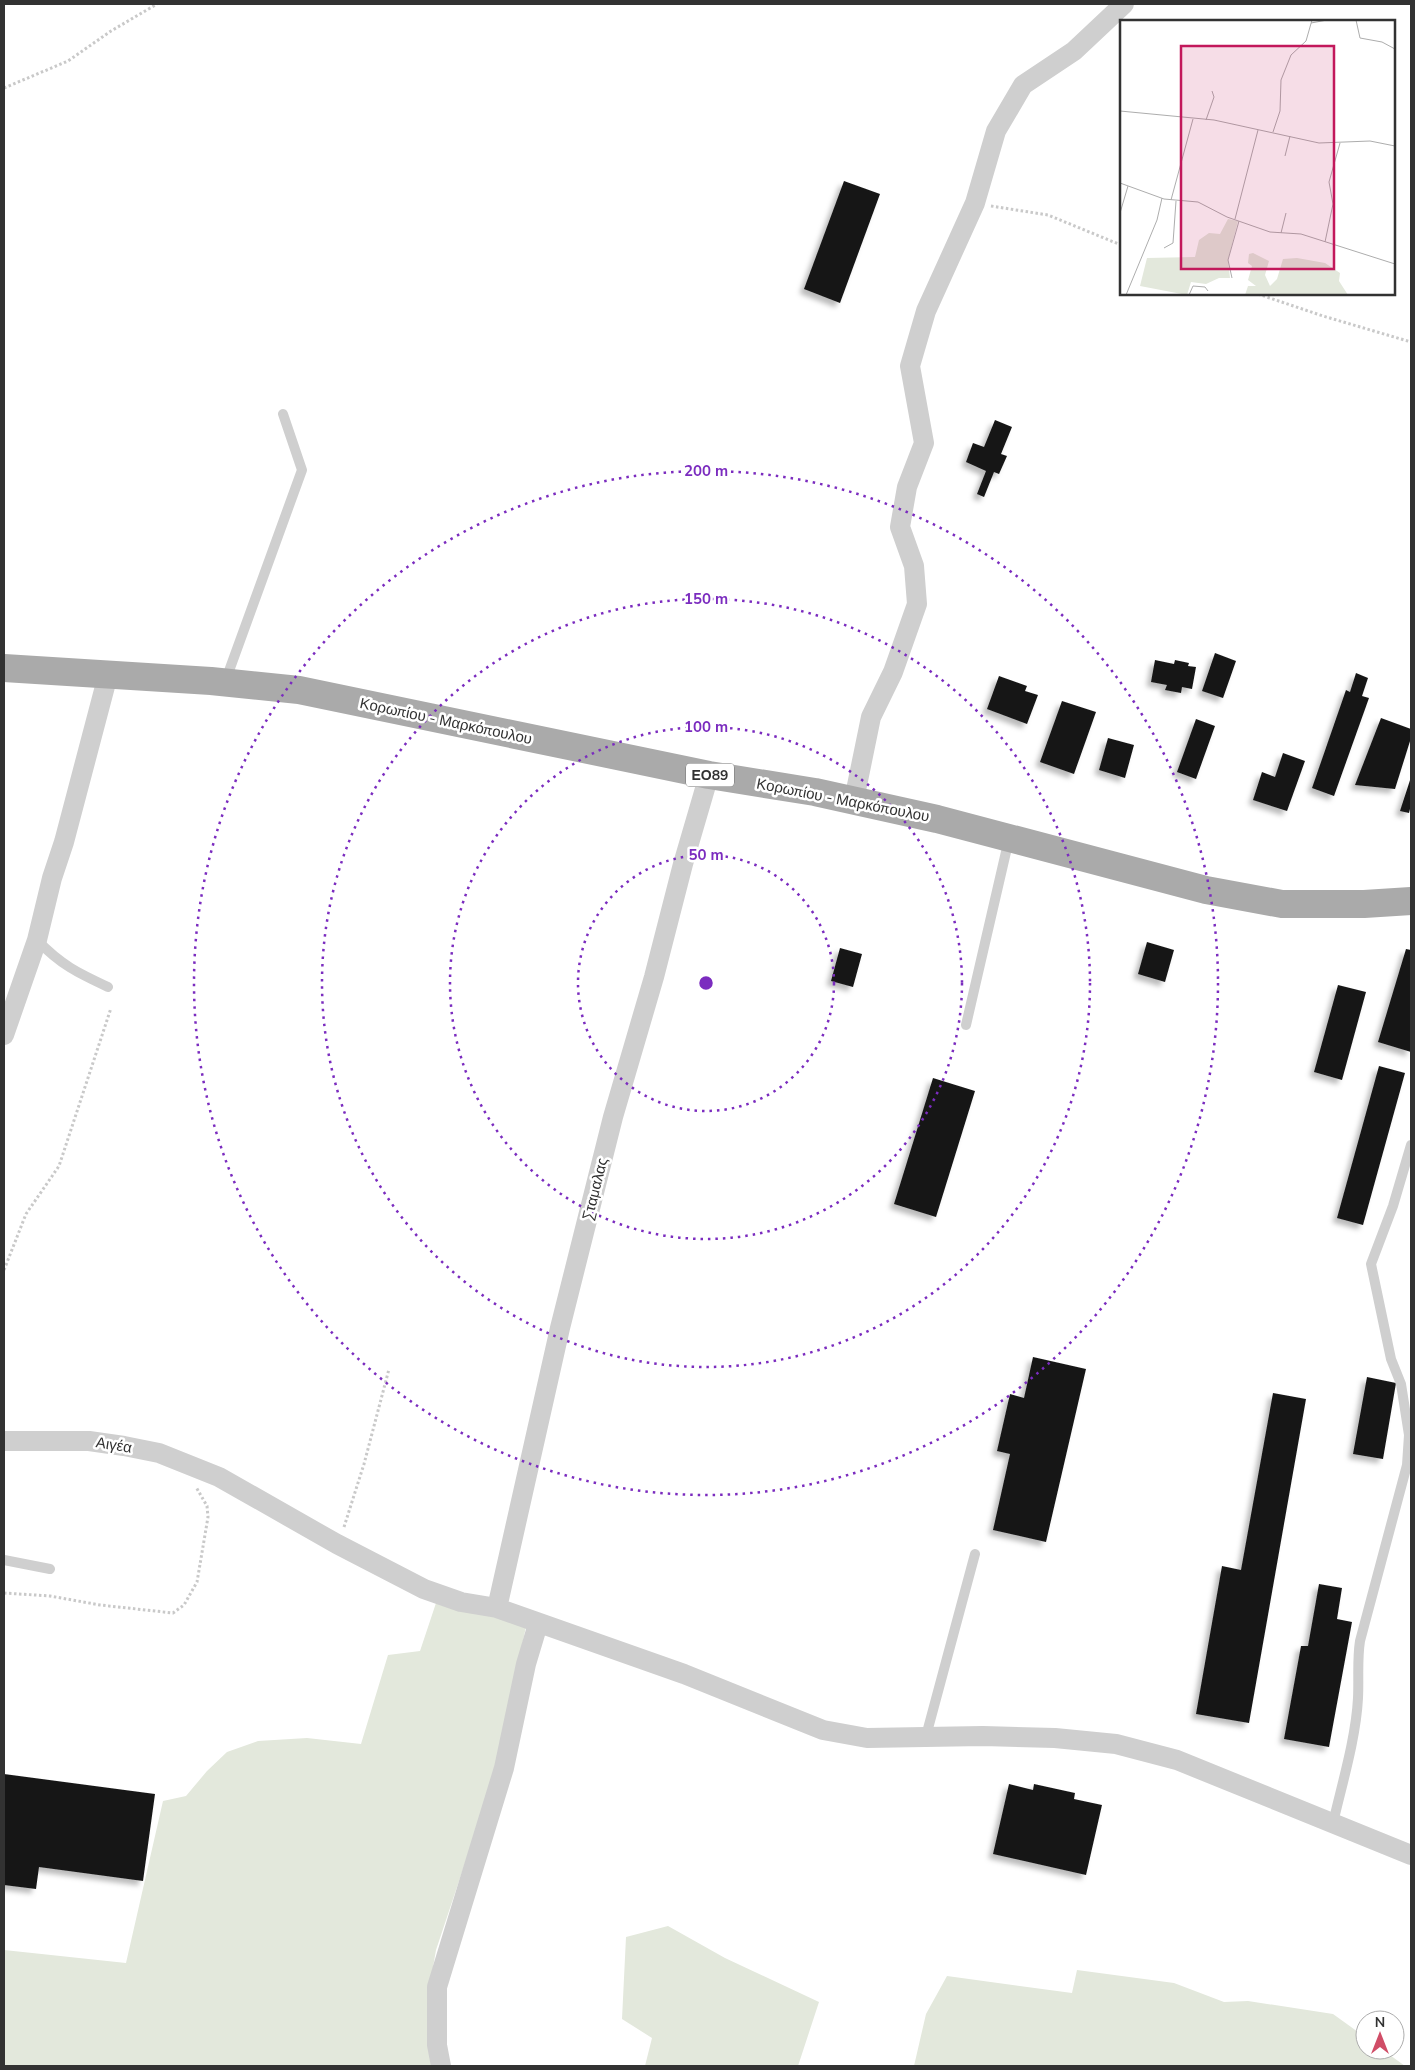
<svg xmlns="http://www.w3.org/2000/svg" width="1415" height="2070" font-family="'Nunito Sans',sans-serif">
  <style>
    .green { fill: #e3e8dc }
    .building { fill: #191919; filter: url(#shadow) }
    .lines { fill: none; stroke-linecap: round; stroke-linejoin: round }
    .path { stroke: #c9c9c9; stroke-width: 3; stroke-dasharray: 2.5 2.5; stroke-linecap: butt }
    .lane { stroke: #cfcfcf; stroke-width: 10 }
    .street { stroke: #cfcfcf; stroke-width: 20 }
    .primary { stroke: #aaa; stroke-width: 28 }
    .ring { fill: none; stroke: #7b2cbf; stroke-width: 2.5; stroke-dasharray: 2.5 5 }
    .labels { text-anchor: middle; stroke-width: 5; stroke-linejoin: round; paint-order: stroke }
    .shield { fill: #fff; stroke: #707070; stroke-width: 1 }
    .shield-label { font-size: 14px; font-weight: bold; fill: #323232 }
    .street-label { font-size: 15px; fill: #323232; stroke: #fff }
    .inset-road { fill: none; stroke: #adadad; stroke-width: 1 }
    .view { fill: #c2185b; fill-opacity: 0.15; stroke: #c2185b; stroke-width: 2.5 }
    .inset-edge { fill: none; stroke: #323232; stroke-width: 2.5 }
    .centre { fill: #7b2cbf; stroke: #fff; stroke-width: 2.5 }
    .ring-label { font-size: 15px; text-anchor: middle; font-weight: bold; fill: #7b2cbf; stroke: #fff; stroke-width: 5; stroke-linejoin: round; paint-order: stroke }
  </style>
  <defs>
    <filter id="shadow"><feDropShadow dx="-4.5" dy="4.5" stdDeviation="2.5" flood-color="#0004"/></filter>
  </defs>
  <rect width="100%" height="100%" fill="#fff"/>
  <path class="green" d="M436,1603l54,10 36,14 -31,140 -18,60 -41,123 -7,40 2,76h-427v-116l122,13 37,-162 23,-5 21,-25 20,-19 31,-11 49,-3 54,6 27,-89 32,-4z
    M668,1926l57,32 94,44 -21,64h-153l7,-28 -30,-19 4,-82z
    M1077,1970l97,13 50,19 24,-1 85,13 32,23v13h18l22,16h-491l12,-52 21,-38 125,17z"/>
  <path class="building" d="M844,181l36,13 -40,109 -36,-14z
    M995,420l17,7 -11,27 6,2 -8,18 -5,-2 -10,25 -7,-3 9,-23 -20,-9 7,-19 11,4z
    M1215,653l21,8 -13,37 -21,-7z
    M1155,660l19,4 1,-4 14,3 -1,3 8,1 -4,22 -10,-2 -1,6 -16,-3 2,-5 -16,-3z
    M1356,673l12,5 -6,18 7,2 -35,98 -22,-8 34,-98 4,2z
    M999,676l28,10 -2,5 13,4 -11,29 -40,-15z
    M1062,701l34,11 -22,62 -34,-12z
    M1381,718l30,11v9l-16,51 -40,-4z
    M1196,719l19,7 -19,53 -19,-7z
    M1108,738l26,7 -9,33 -26,-8z
    M1283,753l22,8 -18,50 -34,-11 9,-28 13,5z
    M1411,777v28l-2,8 -9,-2z
    M1147,942l27,8 -9,32 -27,-8z
    M840,948l22,6 -9,33 -22,-6z
    M1406,949l5,1v102l-33,-10z
    M1338,985l28,7 -24,88 -28,-8z
    M1379,1066l26,7 -42,152 -26,-7z
    M933,1078l42,13 -39,126 -42,-13z
    M1033,1357l53,12 -40,173 -53,-12 17,-76 -13,-3 13,-57 14,4z
    M1367,1377l29,6 -13,76 -30,-5z
    M1273,1393l33,6 -57,324 -53,-9 26,-148 19,4z
    M1319,1584l23,4 -5,31 15,3 -23,125 -45,-8 17,-93h7z
    M4,1774l151,20 -12,87 -104,-14 -3,22 -32,-4z
    M1009,1784l24,6 1,-6 41,9 -1,6 28,6 -16,70 -93,-21z"/>
  <g class="lines">
    <path class="path" d="M4,88l64,-27 43,-30 46,-27
      M991,206l57,9 73,30
      M1258,294l65,22 88,26
      M4,1270l22,-56 33,-48 52,-158
      M344,1527l20,-63 25,-95
      M4,1593l46,3 50,9 73,8 11,-8 13,-23 11,-65 -1,-11 -11,-19"/>
    <path class="lane" d="M225,682l77,-212 -19,-56
      M37,940c24,25 41,33 71,47
      M966,1025l43,-186
      M4,1560l46,9
      M926,1736l49,-182
      M1333,1823c9,-39 23,-85 25,-125 1,-19 -1,-38 2,-57l47,-176 2,-30 -8,-51 -10,-25 -20,-95 22,-58 18,-61"/>
    <path class="street" d="M854,800l17,-83 22,-45 24,-68 -3,-38 -14,-39 7,-40 17,-44 -14,-77 16,-55 49,-108 21,-72 27,-46 51,-34 50,-47
      M4,1035l33,-95 15,-62 12,-36 44,-167
      M4,1441h85l35,5 35,7 60,24 118,67 87,45 37,13 36,6 187,66 139,56 44,8 116,-2 72,2 61,6 61,16 234,95
      M497,1608l63,-280 53,-211 41,-140 29,-113 26,-89
      M441,2066l-4,-21v-58l67,-219 22,-104 12,-40"/>
    <path class="primary" d="M4,668l207,13 88,9 410,85 106,17 122,27 269,71 76,14h82l47,-3"/>
  </g>
  <g class="ring">
    <circle cx="706" cy="983" r="128"/>
    <circle cx="706" cy="983" r="256"/>
    <circle cx="706" cy="983" r="384"/>
    <circle cx="706" cy="983" r="512"/>
  </g>
  <g class="labels">
    <rect class="shield" x="686" y="763.5" width="48" height="23" rx="4"/>
    <g class="shield-label">
      <text x="710" y="780">ΕΟ89</text>
    </g>
    <g class="street-label">
      <text transform="translate(446 721) rotate(12)" y="5">Κορωπίου - Μαρκόπουλου</text>
      <text transform="translate(843 800) rotate(11)" y="5">Κορωπίου - Μαρκόπουλου</text>
      <text transform="translate(595 1189) rotate(-76)" y="5">Σταμαλας</text>
      <text transform="translate(114 1445) rotate(9)" y="5">Αιγέα</text>
    </g>
  </g>
  <g transform="translate(1120 20)">
    <rect width="275" height="275" fill="#fff"/>
    <path d="M108,199l10,2 -10,39 2,18h-11l-13,6 -15,-2 -4,13 -47,-9 7,-28 48,-1 4,-17 10,-7 11,1zM133,233l16,8 -4,14 5,11 7,-7 6,-20 14,-1 28,5 15,10 -1,8 9,14h-103l3,-9h8l-8,-6 4,-14 -4,-3 1,-9z" fill="#e3e8dc"/>
    <path class="inset-road" d="M236,0l4,18 22,4 13,7M191,3l16,-3M0,91l94,9 105,23 51,-2 25,5M86,100l8,-23 -2,-6M153,112l7,-21 1,-31 10,-25 15,-14 6,-21M165,136l5,-20M0,163l44,16 34,3 29,15 43,15 31,2 94,30M51,180l22,-81M0,193l8,-27M115,199l23,-89M161,213l5,-20M205,222l8,-38 -4,-22 11,-39M44,228l9,-5 3,-42M112,258l-4,-18 11,-39M6,275l31,-75 5,-22M69,275l4,-9 12,1 3,4"/>
    <path class="view" d="M61,26h153v223h-153z"/>
    <rect width="275" height="275" class="inset-edge"/>
  </g>
  <circle cx="706" cy="983" r="8" class="centre"/>
  <g class="ring-label">
    <text x="706" y="476">200 m</text>
    <text x="706" y="604">150 m</text>
    <text x="706" y="732">100 m</text>
    <text x="706" y="860">50 m</text>
  </g>
  <rect width="1415" height="2070" fill="none" stroke="#323232" stroke-width="10"/>
  <g transform="translate(1380 2035)"><circle r="24" fill="#ffffff" stroke="#adadad"/>
  <path d="M0-4L9 19L0 12L-9 19Z" fill="#d04d67"/>
  <text y="-8" font-size="14" font-weight="bold" text-anchor="middle" fill="#323232">N</text>
  </g>
</svg>
